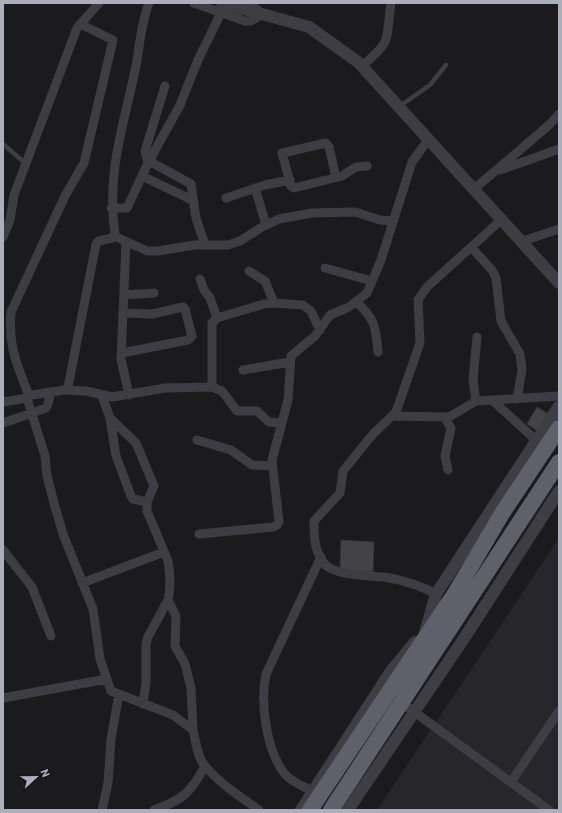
<svg xmlns="http://www.w3.org/2000/svg" width="562" height="813" font-family="Barlow,sans-serif">
  <style>
    .built { fill: #27262a }
    .building { fill: #424247; stroke: #353439 }
    .lines { fill: none; stroke-linecap: round; stroke-linejoin: round }
    .service { stroke: #3e3d44; stroke-width: 4.5 }
    .minor { stroke: #3e3d44; stroke-width: 9 }
    .tertiary { stroke: #3e3d44; stroke-width: 12 }
    .trunk { stroke: #5f606a; stroke-width: 16 }
  </style>
  <rect width="100%" height="100%" fill="#1b1a1d"/>
  <path class="built" d="M559,538v272h-182z"/>
  <path class="building" d="M537,407l13,8 -11,17 -12,-8z
    M341,540l33,2 -1,30 -33,-2z"/>
  <g class="lines">
    <path class="service" d="M400,106l30,-21 16,-20
      M3,144l23,20"/>
    <path class="minor" d="M149,3c-8,20 -9,41 -13,63 -12,58 -30,107 -21,168l-3,4 -13,3 -3,3 -28,143 -3,3 -33,5 -5,3 18,58 2,20 7,27 9,31 30,75 7,50 11,32 62,24 20,15c3,12 4,27 12,36 14,17 36,31 54,44
      M194,3l51,18h6l10,-6 -3,-5 -11,-7
      M362,66c32,-27 23,-25 29,-63
      M149,161l42,23 5,34 9,27
      M148,163l-3,-12 20,-65
      M500,170l59,-21
      M142,176l50,24
      M336,177l-7,-30 -3,-4 -44,10 9,33 3,2 48,-12 14,-9 11,-1
      M255,188l11,37
      M473,190l76,-65 10,-11
      M226,198l39,-13 25,-5
      M111,208h16l21,-45 32,-58 18,-45 23,-47
      M114,236l33,15h11l37,-6h33l12,-4 22,-14 17,-8 33,-6 43,-1 25,8 12,1
      M3,237l7,-17 4,-25 63,-167 22,-25
      M520,242l39,-13
      M126,243l-5,116 8,36
      M471,247l21,23 4,8 5,43 19,33 2,16 -5,29
      M325,268l47,13
      M249,271l16,10 9,22
      M200,279l4,11 6,8 7,20
      M124,295l30,-2
      M356,302c19,16 20,26 22,50
      M122,353l66,-13 4,-4 -7,-27 -2,-2 -31,7 -28,-1
      M243,370l47,-8
      M212,387l10,4 15,20h20l12,11 13,1
      M65,390l21,1 26,6 53,-9 47,-1v-64l5,-5 47,-14 10,-1 29,2 8,6 9,19
      M29,396c-12,-32 -21,-49 -18,-84l54,-116 19,-33 29,-123 -33,-16
      M102,396l8,22 26,25 18,43 -7,16v9l21,50c2,12 3,27 0,39l-20,37 -2,7v38l-3,22
      M492,400l45,41
      M476,401l-3,-21 4,-43
      M3,402l24,-4
      M392,416l57,1 27,-16 83,-5
      M110,418l6,38 15,40 2,3 14,3
      M445,418l6,10 -6,28 3,14
      M3,423l43,-15 2,-4 3,-12
      M197,440l34,10 21,15 20,1
      M199,534l74,-7 4,-2 2,-3 -7,-62 16,-60 3,-44 24,-20 15,-21 19,-8 18,-14 14,-33 31,-98 16,-22
      M3,550l29,37 19,49
      M82,583l82,-31
      M436,594c-15,-8 -30,-13 -46,-16 -17,-3 -57,-1 -67,-16 -9,-13 -9,-26 -9,-41l26,-28 3,-22 30,-37 23,-22 24,-69 -2,-43 9,-13 74,-67
      M168,600l8,16 -1,30 10,18 6,24 2,42
      M3,698l104,-19
      M402,703l147,107
      M511,782l48,-71
      M312,791c-9,-5 -21,-9 -28,-18 -18,-24 -24,-71 -18,-99l55,-117
      M102,810l6,-27 3,-44 8,-45
      M154,810c29,-10 37,-18 51,-44"/>
    <path class="tertiary" d="M222,3l87,24 49,35 201,221
      M425,633l11,-39 123,-188
      M301,810l90,-139 24,-29
      M348,810l117,-173 94,-146"/>
    <path class="trunk" d="M310,810l144,-215 49,-83 56,-84
      M331,810l228,-348"/>
  </g>
  <rect width="562" height="813" fill="none" stroke="#adaebc" stroke-width="8"/>
  <g transform="translate(36 777) rotate(68)" stroke="#161518" stroke-width="3" paint-order="stroke">
  <path d="M0-3L7 15L0 10L-7 15Z" fill="#adaebc"/>
  <text y="-6" font-size="11" font-weight="bold" text-anchor="middle" fill="#adaebc">N</text>
  </g>
</svg>
